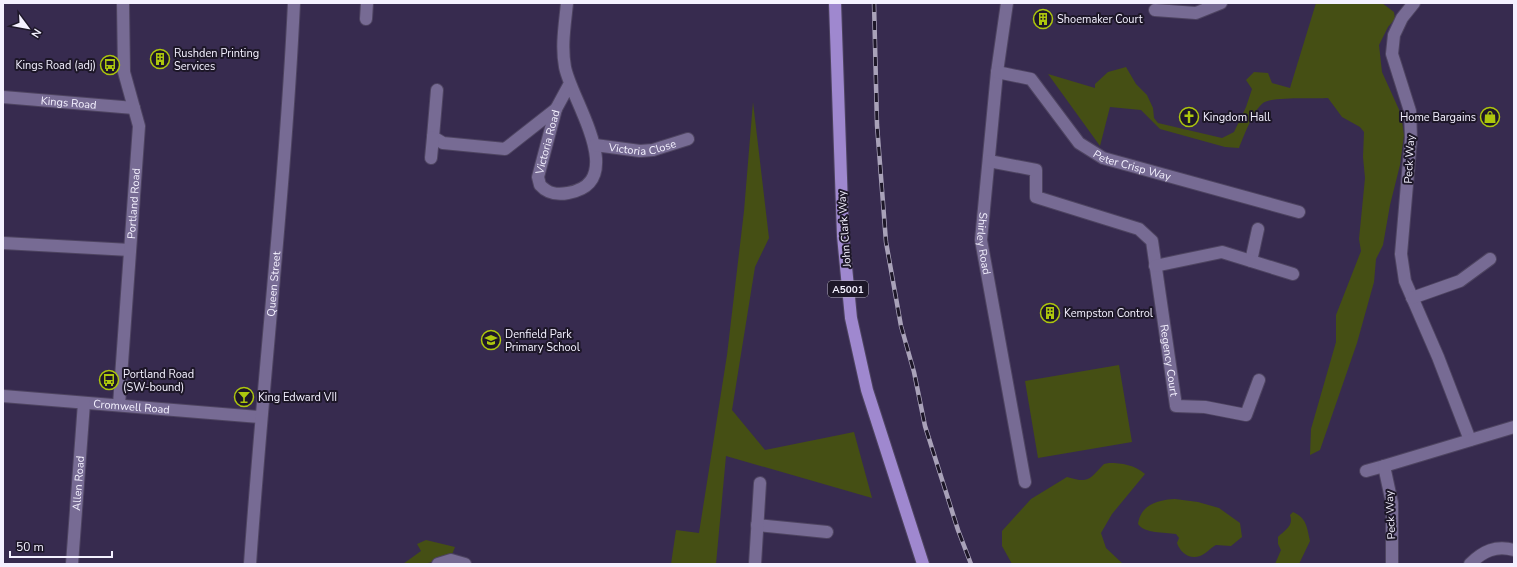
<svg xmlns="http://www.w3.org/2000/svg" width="1517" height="567" font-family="'Nunito Sans',sans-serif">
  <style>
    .green { fill: #454f14 }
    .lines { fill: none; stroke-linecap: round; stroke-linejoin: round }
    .minor-casing { stroke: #4e4461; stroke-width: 14 }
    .major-casing { stroke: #4e4461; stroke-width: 14 }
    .minor { stroke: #776b94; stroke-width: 12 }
    .major { stroke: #9f88cf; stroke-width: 12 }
    .rail-casing { stroke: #a9a2b9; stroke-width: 4.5 }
    .rail { stroke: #1d1728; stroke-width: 3; stroke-dasharray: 9; stroke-linecap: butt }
    .labels { text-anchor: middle; stroke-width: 4; stroke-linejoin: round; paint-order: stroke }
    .shield { fill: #1d1728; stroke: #b4b0be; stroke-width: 1 }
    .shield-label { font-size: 10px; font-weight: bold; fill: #f4f1ff }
    .poi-label { font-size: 11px; fill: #f4f1ff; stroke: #1d1728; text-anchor: start }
    .street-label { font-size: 11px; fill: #f4f1ff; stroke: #1d1728 }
  </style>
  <rect width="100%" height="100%" fill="#372b4f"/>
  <path class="green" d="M1316,3h66l12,9 1,7 -7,8 -9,18 3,27 19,42 3,21 -4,30 -10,40 -7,40 -7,14 -2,23 -17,61 -37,107 -10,5 1,-26 25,-87v-27l25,-64 -2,-12 6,-61 -2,-21 1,-25 -4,-5 -18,-10 -14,-19c-14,1 -55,-2 -65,5 -10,8 -19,33 -24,45l-14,-1 -65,-18 -19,-19 -31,-3 -10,39 -52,-72 47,14v-4l13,-12 18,-5 10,17 11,11 6,13 1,10 4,5 64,15 12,-6 12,-25 6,-18 -6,-9 8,-8 14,1 4,10 18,5z
    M753,102l16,136 -14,29 -23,143 33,40 89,-18 18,66 -146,-42 -10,108h-45l5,-34 23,3 28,-178 17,-144z
    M1119,365l13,77 -94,16 -13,-77z
    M1109,463c13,0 26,2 36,11l-33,40 -11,19 5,15 17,16h-111l-10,-18v-15l29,-32 36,-22c23,7 22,2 37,-13z
    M1175,499l23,3 21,6 21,15 2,14 -11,9 -15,-1c-6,3 -10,9 -16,11 -11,4 -20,-4 -23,-13l2,-5 -3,-4c-12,-2 -31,0 -38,-10 3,-20 20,-24 37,-25z
    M1293,512c14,6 14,16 17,29l-11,23h-24l6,-14 -3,-6v-7c7,-7 16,-11 12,-22z
    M426,540l29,7 -4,10 -27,7h-21l18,-13 -4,-7z"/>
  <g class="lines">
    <g class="minor-casing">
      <g id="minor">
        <path id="s1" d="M567,3c-2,21 -6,43 -2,64 6,33 65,115 3,126 -11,2 -20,1 -28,-8l-2,-8 18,-68 13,-24"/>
        <path id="s2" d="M1007,3l-10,69 -16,168 44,242"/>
        <path d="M1414,3l-12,15 -8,17 -2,19 18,57 1,27 -10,116 4,27 33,76 32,83"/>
        <path d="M1155,10l41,3 25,-10"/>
        <path d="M366,19l1,-16"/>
        <path id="s3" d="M997,72l34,7 48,64 24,15 196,54"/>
        <path d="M437,90l-4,47 10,6 62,6 51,-40"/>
        <path id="s4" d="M3,97l131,11"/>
        <path id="s5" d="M595,145l45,6 13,-1 35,-11"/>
        <path d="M431,158l2,-21"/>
        <path id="s6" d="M989,161l47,9v27l103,32 13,12 24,165 29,1 41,8 13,-35"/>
        <path d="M3,243l127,7"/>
        <path d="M1251,261l7,-32"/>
        <path d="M1155,266l67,-14 71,22"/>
        <path d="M1412,298l48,-17 30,-22"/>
        <path id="s7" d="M3,396l257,21"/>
        <path id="s8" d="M119,405l20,-279 -15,-54 -1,-69"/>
        <path d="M1366,471l18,-5"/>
        <path d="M757,525l70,7"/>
        <path id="s9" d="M72,564l12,-161"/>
        <path id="s10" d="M250,564c13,-187 35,-374 44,-561"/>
        <path d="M438,564l13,-4 14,4"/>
        <path d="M755,564l5,-81"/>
        <path d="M1392,564v-61l-8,-37 130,-39"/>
        <path d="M1470,564c13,-13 26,-19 44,-14"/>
      </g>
    </g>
    <g class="major-casing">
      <path id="major" d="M835,3l8,233 8,82 16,72 56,174"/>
    </g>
    <use href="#minor" class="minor"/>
    <use href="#major" class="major"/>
    <g class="rail-casing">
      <path id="rail" d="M874,3l3,122 9,117 15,84 13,46 11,54 33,104 13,34"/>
    </g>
    <use href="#rail" class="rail"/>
  </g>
  <defs>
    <g id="building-ring" transform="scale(1)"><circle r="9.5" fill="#1d1728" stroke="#adc60d" stroke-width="1.5"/><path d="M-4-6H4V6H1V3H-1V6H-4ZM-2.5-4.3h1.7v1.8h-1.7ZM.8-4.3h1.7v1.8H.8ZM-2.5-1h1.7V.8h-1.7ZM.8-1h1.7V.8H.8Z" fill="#adc60d"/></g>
    <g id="bus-ring" transform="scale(1)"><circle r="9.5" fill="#1d1728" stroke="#adc60d" stroke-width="1.5"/><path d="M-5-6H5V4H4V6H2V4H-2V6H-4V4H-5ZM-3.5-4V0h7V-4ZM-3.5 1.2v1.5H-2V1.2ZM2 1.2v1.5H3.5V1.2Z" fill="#adc60d"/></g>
    <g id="church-ring" transform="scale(1)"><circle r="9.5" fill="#1d1728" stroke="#adc60d" stroke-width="1.5"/><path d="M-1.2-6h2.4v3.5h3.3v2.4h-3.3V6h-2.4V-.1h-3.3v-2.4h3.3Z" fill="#adc60d"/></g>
    <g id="shop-ring" transform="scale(1)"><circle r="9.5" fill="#1d1728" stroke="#adc60d" stroke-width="1.5"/><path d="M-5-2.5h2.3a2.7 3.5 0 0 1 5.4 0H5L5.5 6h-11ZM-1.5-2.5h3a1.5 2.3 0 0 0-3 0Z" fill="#adc60d"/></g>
    <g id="school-ring" transform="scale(1)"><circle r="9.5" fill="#1d1728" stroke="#adc60d" stroke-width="1.5"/><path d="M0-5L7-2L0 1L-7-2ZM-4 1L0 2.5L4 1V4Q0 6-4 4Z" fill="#adc60d"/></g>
    <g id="bar-ring" transform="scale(1)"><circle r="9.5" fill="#1d1728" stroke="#adc60d" stroke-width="1.5"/><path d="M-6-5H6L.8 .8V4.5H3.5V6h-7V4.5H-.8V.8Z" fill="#adc60d"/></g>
  </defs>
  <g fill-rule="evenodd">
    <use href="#building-ring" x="1043" y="19"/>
    <use href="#building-ring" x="160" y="59"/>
    <use href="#bus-ring" x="110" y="65"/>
    <use href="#church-ring" x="1189" y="117"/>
    <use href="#shop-ring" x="1490" y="117"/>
    <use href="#building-ring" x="1050" y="313"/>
    <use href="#school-ring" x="491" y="340"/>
    <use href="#bus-ring" x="109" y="380"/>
    <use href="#bar-ring" x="244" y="397"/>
  </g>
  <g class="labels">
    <rect class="shield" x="828" y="281" width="40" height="16" rx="3"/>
    <g class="shield-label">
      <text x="848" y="293">A5001</text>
    </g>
    <g class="poi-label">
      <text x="1057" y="23">Shoemaker Court</text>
      <text x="174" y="57">Rushden Printing<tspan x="174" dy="13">Services</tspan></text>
      <text x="96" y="69" text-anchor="end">Kings Road (adj)</text>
      <text x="1203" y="121">Kingdom Hall</text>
      <text x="1476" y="121" text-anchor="end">Home Bargains</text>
      <text x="1064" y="317">Kempston Control</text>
      <text x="505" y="338">Denfield Park<tspan x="505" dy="13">Primary School</tspan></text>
      <text x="123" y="378">Portland Road<tspan x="123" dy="13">(SW-bound)</tspan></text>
      <text x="258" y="401">King Edward VII</text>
    </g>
    <g class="street-label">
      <text dy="4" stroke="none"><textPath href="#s4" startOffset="66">Kings Road</textPath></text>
      <text dy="4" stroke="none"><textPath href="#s1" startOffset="286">Victoria Road</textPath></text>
      <text dy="4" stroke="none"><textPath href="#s5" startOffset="48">Victoria Close</textPath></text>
      <text transform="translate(1409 159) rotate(-87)" y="4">Peck Way</text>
      <text dy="4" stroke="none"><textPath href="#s3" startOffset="173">Peter Crisp Way</textPath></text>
      <text dy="4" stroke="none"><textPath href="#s8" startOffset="202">Portland Road</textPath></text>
      <text transform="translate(844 229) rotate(-94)" y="4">John Clark Way</text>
      <text dy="4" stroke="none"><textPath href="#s2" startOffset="242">Shirley Road</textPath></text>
      <text dy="4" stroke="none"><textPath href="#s10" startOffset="281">Queen Street</textPath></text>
      <text dy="4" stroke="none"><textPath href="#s6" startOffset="321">Regency Court</textPath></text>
      <text dy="4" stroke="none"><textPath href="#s7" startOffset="129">Cromwell Road</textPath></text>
      <text dy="4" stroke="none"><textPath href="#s9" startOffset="81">Allen Road</textPath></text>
      <text transform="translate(1390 515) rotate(-93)" y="4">Peck Way</text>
    </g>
  </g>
  <rect width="1517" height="567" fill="none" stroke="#f4f1ff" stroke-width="8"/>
  <g transform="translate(28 28) rotate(122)" stroke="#1d1728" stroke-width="3" paint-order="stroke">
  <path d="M0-3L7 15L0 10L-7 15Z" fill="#f4f1ff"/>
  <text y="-6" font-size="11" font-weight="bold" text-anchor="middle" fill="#f4f1ff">N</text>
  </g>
  <path d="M10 551v6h102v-6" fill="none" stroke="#f4f1ff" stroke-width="2"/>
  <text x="16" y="551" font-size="12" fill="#f4f1ff" stroke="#1d1728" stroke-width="3" paint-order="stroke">50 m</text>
</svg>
